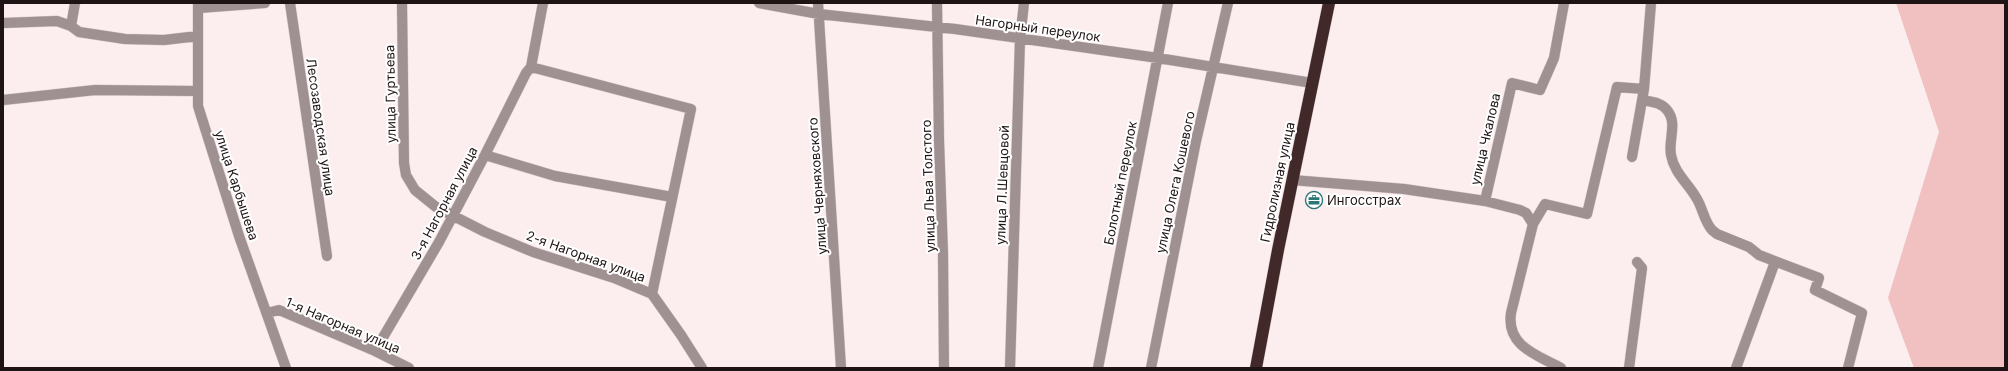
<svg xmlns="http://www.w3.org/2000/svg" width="2008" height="371" font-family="Inter,sans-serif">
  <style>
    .green { fill: #f1c0c0 }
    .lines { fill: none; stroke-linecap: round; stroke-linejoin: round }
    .minor-casing { stroke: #d9cbcb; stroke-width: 11 }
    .highway-casing { stroke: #d9cbcb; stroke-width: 13 }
    .minor { stroke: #9f9191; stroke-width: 10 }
    .highway { stroke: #41292a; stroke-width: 12 }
    .labels { text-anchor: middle; stroke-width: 4; stroke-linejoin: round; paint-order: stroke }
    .street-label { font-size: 13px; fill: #1f1415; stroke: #fff }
    .poi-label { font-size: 13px; fill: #1f1415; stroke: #fff; text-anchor: start }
  </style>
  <rect width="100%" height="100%" fill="#fceeee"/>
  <path class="green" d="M1896,3h109v365h-91l-26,-70 51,-166z"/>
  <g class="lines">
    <g class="minor-casing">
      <path id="minor" d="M198,3v103l41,130 47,132
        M290,3l37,253
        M402,3l2,160 2,12 9,15 21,17 49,25 48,20 81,26 38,16 29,41 21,33
        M759,3l60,11 136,15 203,29 154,25
        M818,3l23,365
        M937,3l2,137 4,114 1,114
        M199,8l66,-5
        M3,23l54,-2 14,5 8,6 46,7 39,1 34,-4
        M71,26l4,-23
        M531,67l160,42 -39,185
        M3,100l92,-10 102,1
        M1642,100c9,2 19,2 25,10 11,13 1,30 4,45 3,18 18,29 26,44 6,10 7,22 15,31l5,4 32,13 10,8 60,23 -4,12 47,23 -14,55
        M485,155l70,21 117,21
        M1632,157l12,-68 7,-86
        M1292,180l112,9 81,12 35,9 6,3 7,11
        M1485,201l27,-118 28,7 14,-32 10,-55
        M267,313l12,-3 96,41 34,17
        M375,351l64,-109 46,-87 41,-82 5,-6 12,-64
        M1010,368l10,-329 4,-36
        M1098,368l70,-365
        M1151,368l45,-227 32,-138
        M1561,368c-24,-13 -55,-22 -50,-55l22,-89 12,-20 42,10 30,-127 27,2
        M1629,368l13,-100 -5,-6
        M1736,368l39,-106"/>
    </g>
    <g class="highway-casing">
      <path id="highway" d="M1256,368l22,-118 51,-247"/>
    </g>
    <use href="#minor" class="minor"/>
    <use href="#highway" class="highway"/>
  </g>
  <defs>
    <g id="office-ring" transform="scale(0.9)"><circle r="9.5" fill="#fff" stroke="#2b7575" stroke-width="1.5"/><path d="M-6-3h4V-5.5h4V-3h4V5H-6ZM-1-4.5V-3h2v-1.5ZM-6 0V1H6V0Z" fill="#2b7575"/></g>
  </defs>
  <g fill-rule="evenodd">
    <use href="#office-ring" x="1314" y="200"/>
  </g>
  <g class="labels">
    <g class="street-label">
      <text transform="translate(1038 28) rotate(8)" y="5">Нагорный переулок</text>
      <text transform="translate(390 94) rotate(-91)" y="5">улица Гуртьева</text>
      <text transform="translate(321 127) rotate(82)" y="5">Лесозаводская улица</text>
      <text transform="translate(1485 139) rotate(-77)" y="5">улица Чкалова</text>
      <text transform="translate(1175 182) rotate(-78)" y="5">улица Олега Кошевого</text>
      <text transform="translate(1277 182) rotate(-78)" y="5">Гидролизная улица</text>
      <text transform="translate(1120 183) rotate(-79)" y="5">Болотный переулок</text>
      <text transform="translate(237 185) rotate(72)" y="5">улица Карбышева</text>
      <text transform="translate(1002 185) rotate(-88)" y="5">улица Л.Шевцовой</text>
      <text transform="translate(817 186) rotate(-94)" y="5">улица Черняховского</text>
      <text transform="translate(928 186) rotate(-92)" y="5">улица Льва Толстого</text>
      <text transform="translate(444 203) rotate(-62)" y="5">3-я Нагорная улица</text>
      <text transform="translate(586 256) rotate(20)" y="5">2-я Нагорная улица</text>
      <text transform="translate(343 325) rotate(23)" y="5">1-я Нагорная улица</text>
    </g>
    <g class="poi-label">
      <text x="1327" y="205">Ингосстрах</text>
    </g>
  </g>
  <rect width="2008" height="371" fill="none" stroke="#1f1415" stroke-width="8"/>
</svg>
